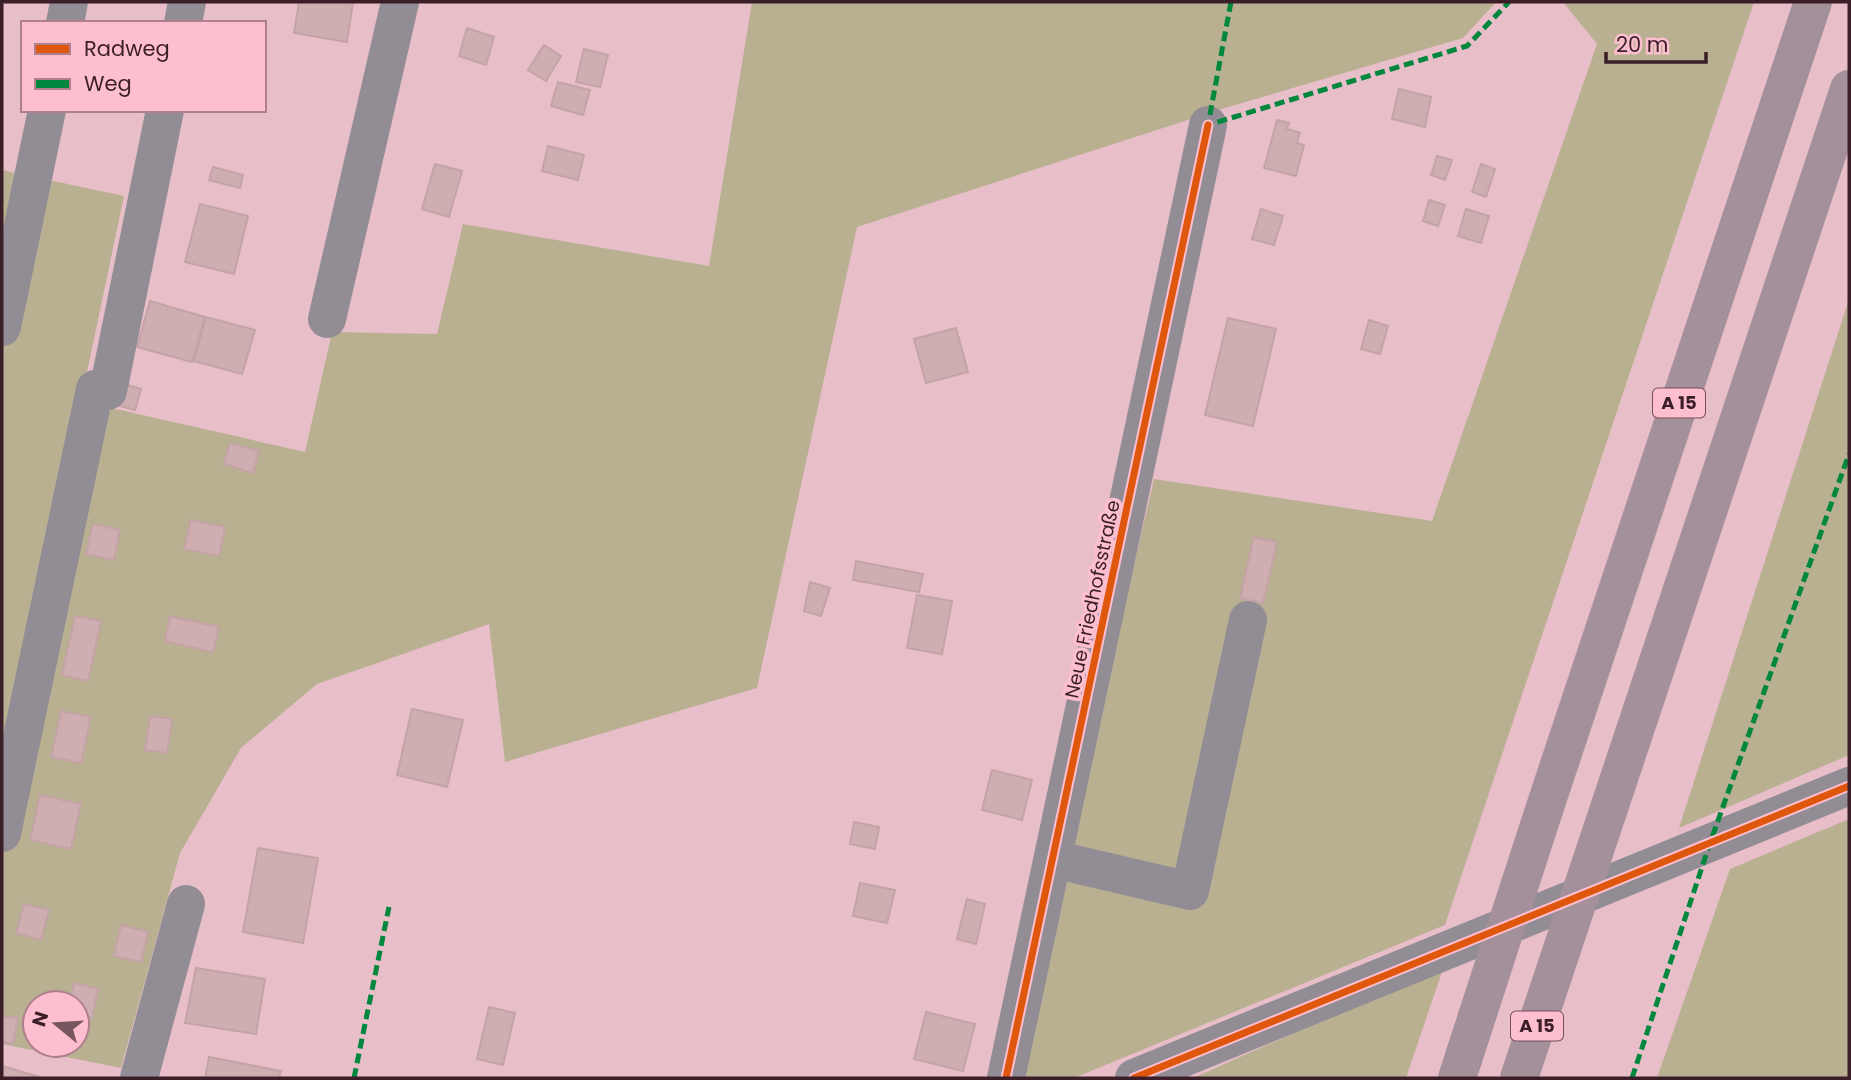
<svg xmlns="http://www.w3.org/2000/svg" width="1851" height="1080" font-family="Poppins,sans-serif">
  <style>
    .green { fill: #b9b092; fill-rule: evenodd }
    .building { fill: #cfaeb2; stroke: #c4a3a7; stroke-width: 2 }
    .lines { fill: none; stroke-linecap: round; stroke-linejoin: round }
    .minor { stroke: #928d95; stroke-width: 38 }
    .highway { stroke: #a4909a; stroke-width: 38 }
    .quiet { stroke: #00873e; stroke-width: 5; stroke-dasharray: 10 5; stroke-linecap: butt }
    .cycleway-casing { stroke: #fdbfcf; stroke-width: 11 }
    .cycleway { stroke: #df560d; stroke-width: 7 }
    .labels { text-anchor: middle; stroke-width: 7; stroke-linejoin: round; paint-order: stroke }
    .shield { fill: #fdbfcf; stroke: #754e59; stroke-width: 2 }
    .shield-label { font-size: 18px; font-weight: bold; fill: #3b1e27 }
    .street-label { font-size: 19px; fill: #3b1e27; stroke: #fdbfcf }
  </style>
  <rect width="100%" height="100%" fill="#e8bec9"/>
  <path class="green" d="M752,2h744l-33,36 -238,70 -368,119 -100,461 -252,74 -16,-138 -172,60 -76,64 -61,105 -59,215 -119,-24v-874l122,26 -43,205 224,51 27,-120 105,2 26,-110 246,42zM35,1003h42v42h-42z
    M1563,2h191l-309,923 -371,153h-60l140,-599 278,42 165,-477z
    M1849,299v456l-170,73z
    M1849,819v259h-192l73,-209z
    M1444,966l-38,112h-213z"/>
  <path class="building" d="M299,2h54l-6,40 -53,-9z
    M467,28l27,9 -8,28 -27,-9z
    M544,45l17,11 -15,25 -18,-11z
    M584,49l24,6 -8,32 -24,-5z
    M558,82l32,8 -7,25 -32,-9z
    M1399,89l32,8 -6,30 -33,-8z
    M1277,120l12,3 -2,6 13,4 -3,10 7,2 -8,31 -32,-8z
    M548,146l36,9 -6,25 -36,-9z
    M1437,156l15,4 -7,20 -14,-5z
    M435,164l27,7 -13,46 -27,-8z
    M1481,164l14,5 -9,28 -14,-5z
    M213,167l30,8 -3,13 -31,-8z
    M1429,200l16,5 -7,21 -15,-5z
    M200,204l48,12 -14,58 -49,-12z
    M1261,209l22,7 -9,29 -22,-6z
    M1466,209l23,7 -8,27 -23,-7z
    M150,301l55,16 -13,45 -55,-15z
    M206,317l49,13 -13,44 -48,-13z
    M1228,318l48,11 -23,97 -48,-11z
    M1369,320l19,6 -8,28 -19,-5z
    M956,328l12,44 -42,11 -12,-44z
    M124,384l17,5 -6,21 -18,-5z
    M230,443l29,8 -6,22 -29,-9z
    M191,520l34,7 -6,29 -35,-7z
    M93,524l27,6 -6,30 -28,-6z
    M1254,537l23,5 -14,61 -23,-5z
    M856,561l67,13 -4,18 -66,-12z
    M810,582l20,6 -9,28 -17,-5z
    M917,595l35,6 -10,53 -35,-6z
    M75,616l26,5 -13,60 -26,-6z
    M170,616l49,11 -6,25 -48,-11z
    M412,709l51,11 -16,67 -50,-12z
    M61,711l30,6 -10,46 -30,-6z
    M150,716l22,3 -5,34 -22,-3z
    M992,770l40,10 -10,40 -40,-10z
    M40,795l41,9 -10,45 -41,-9z
    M854,822l25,5 -4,22 -25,-5z
    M258,848l60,10 -15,85 -60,-11z
    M860,883l35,7 -8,33 -34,-7z
    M967,899l18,5 -9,40 -19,-5z
    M24,904l25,6 -8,30 -25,-7z
    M121,925l27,7 -7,30 -27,-6z
    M196,968l69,11 -9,55 -71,-11z
    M74,983l24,6 -6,29 -15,-4v-11h-8z
    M489,1007l26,6 -12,52 -26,-6z
    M926,1012l49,12 -12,47 -49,-12z
    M2,1016l16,2 -5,26 -11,-2z
    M209,1057l72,14 -2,7h-74z
    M2,1066l41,12h-41z"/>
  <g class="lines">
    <path class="minor" d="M65,23l4,-21
      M183,23l4,-21
      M327,319l73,-317
      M2,327l45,-217
      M2,833l93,-444 13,2 57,-281
      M1053,859l137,32 58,-271
      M139,1078l47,-174
      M1006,1078l202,-953
      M1134,1078l715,-292"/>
    <path class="highway" d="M1457,1078l89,-274 267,-802
      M1519,1078l330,-989"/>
    <path class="quiet" d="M1231,2l-23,123 259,-79 42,-44
      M354,1078l35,-171
      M1632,1078l78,-235 139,-389"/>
    <g class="cycleway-casing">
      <path id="cycleway" d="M1006,1078l202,-953
        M1134,1078l715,-292"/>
    </g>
    <use href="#cycleway" class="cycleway"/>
  </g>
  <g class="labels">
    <g class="shield">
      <rect x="1653" y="388.5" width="52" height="29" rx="5"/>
      <rect x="1511" y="1011.5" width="52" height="29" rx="5"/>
    </g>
    <g class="shield-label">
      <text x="1679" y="409">A 15</text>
      <text x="1537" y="1032">A 15</text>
    </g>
    <g class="street-label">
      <text transform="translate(1092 599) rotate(-78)" y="7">Neue Friedhofsstraße</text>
    </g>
  </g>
  <rect width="1851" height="1080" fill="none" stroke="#3b1e27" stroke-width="7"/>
  <rect x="21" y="21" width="245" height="91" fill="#fdbfcf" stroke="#af7f8c" stroke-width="2"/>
  <rect x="35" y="44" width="35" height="10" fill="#df560d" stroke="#af7f8c" stroke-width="2"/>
  <text x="84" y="56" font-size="21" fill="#3b1e27">Radweg</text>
  <rect x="35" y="79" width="35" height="10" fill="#00873e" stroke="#af7f8c" stroke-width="2"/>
  <text x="84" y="91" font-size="21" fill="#3b1e27">Weg</text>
  <g transform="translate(56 1024) rotate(288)"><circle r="33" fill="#fdbfcf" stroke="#af7f8c" stroke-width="2"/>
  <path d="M0-5L12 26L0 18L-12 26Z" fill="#785660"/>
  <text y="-10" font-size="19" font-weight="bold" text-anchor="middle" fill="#3b1e27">N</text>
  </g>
  <path d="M1606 52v10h100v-10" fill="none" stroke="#3b1e27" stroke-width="3.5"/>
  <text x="1616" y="52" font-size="21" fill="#3b1e27" stroke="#fdbfcf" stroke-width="5" paint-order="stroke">20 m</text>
</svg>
